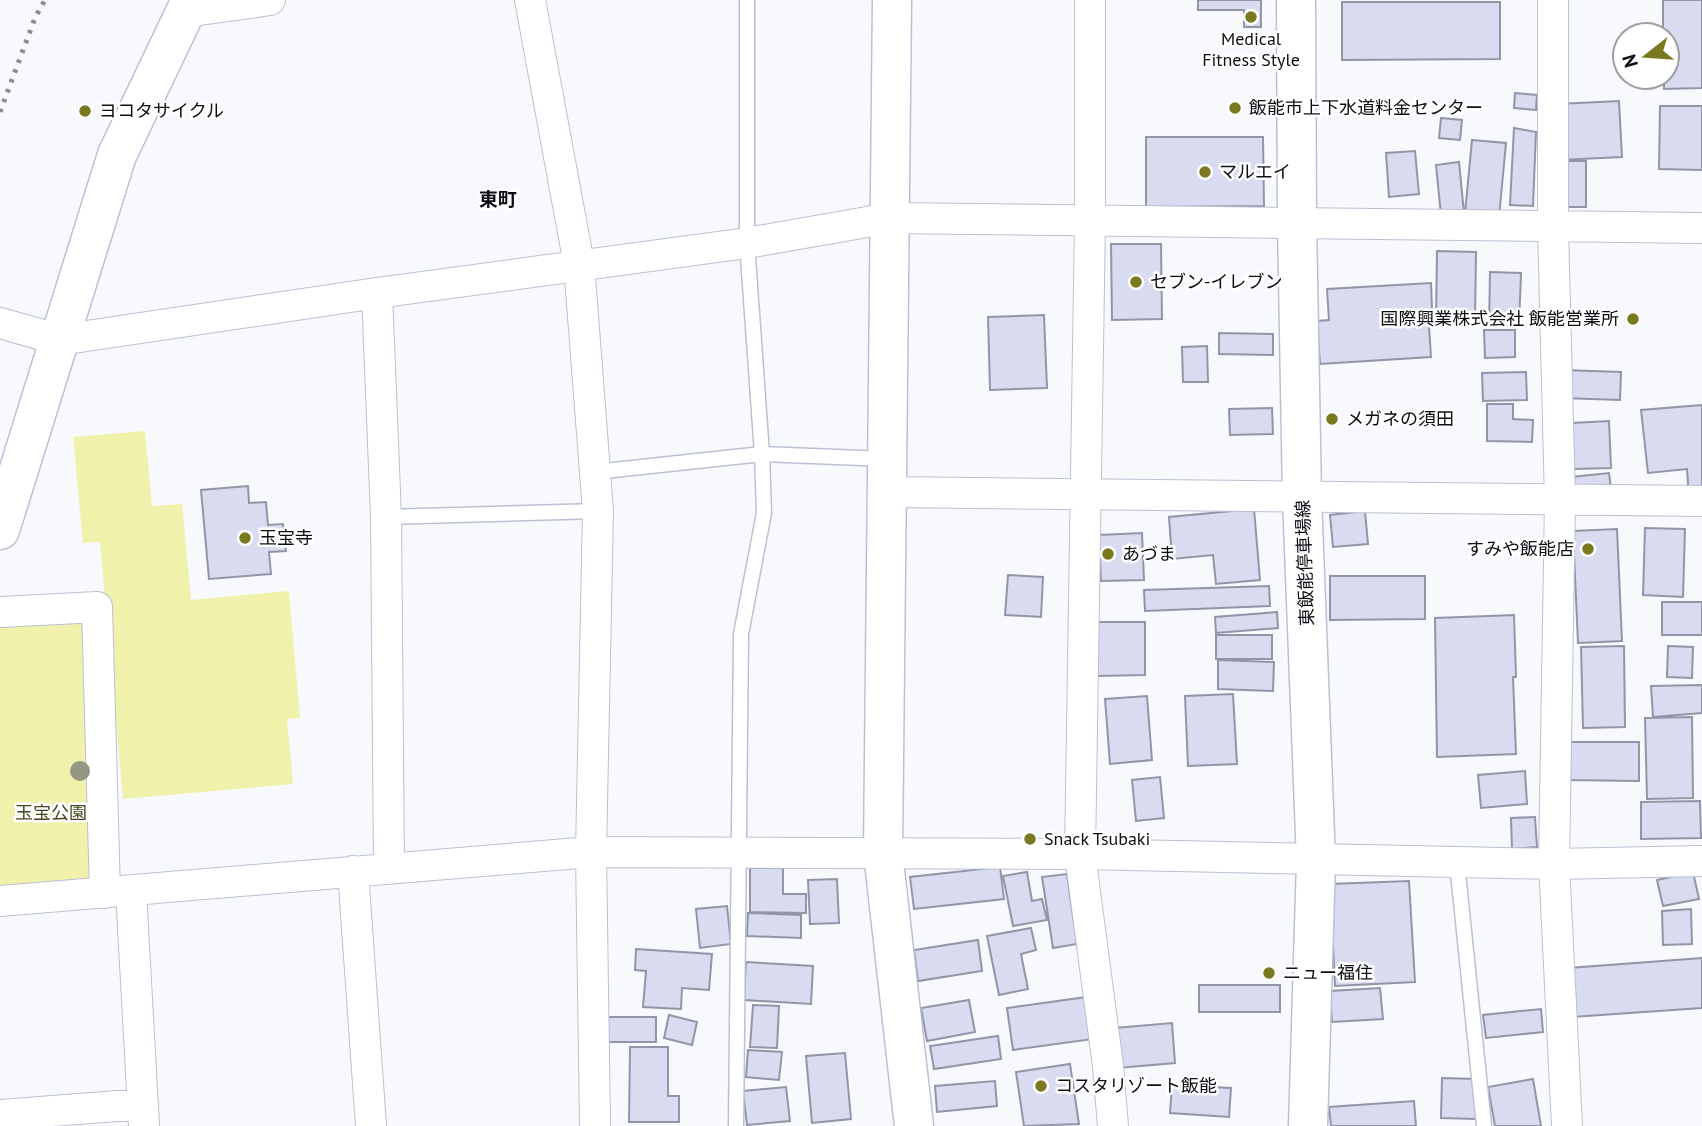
<svg xmlns="http://www.w3.org/2000/svg" width="1702" height="1126" font-family="'PT Sans','Noto Sans JP',sans-serif">
  <style>
    .green { fill: #f0f1ab }
    .building { fill: #d9dcf0; stroke: #9295a8; stroke-width: 2 }
    .lines { fill: none; stroke-linecap: round; stroke-linejoin: round }
    .lane-casing { stroke: #bcc0d4; stroke-width: 17 }
    .street-casing { stroke: #bcc0d4; stroke-width: 32 }
    .secondary-casing { stroke: #bcc0d4; stroke-width: 41 }
    .lane { stroke: #fff; stroke-width: 14 }
    .street { stroke: #fff; stroke-width: 30 }
    .secondary { stroke: #fff; stroke-width: 38 }
    .rail { stroke: #8b8c91; stroke-width: 5; stroke-dasharray: 3.5 7; stroke-linecap: butt }
    .tree { fill: #969783 }
    .poi-dot { fill: #7a7920; stroke: #fff; stroke-width: 2.5 }
    .labels { text-anchor: middle; stroke-width: 5; stroke-linejoin: round; paint-order: stroke }
    .poi-label { font-size: 18px; fill: #0d0e14; stroke: #fff; text-anchor: start }
    .street-label { font-size: 18px; fill: #0d0e14; stroke: #fff }
    .park-label { font-size: 18px; fill: #45461f; stroke: #fff }
    .neighbourhood-label { font-size: 19px; font-weight: bold; fill: #0d0e14; stroke: #fff }
  </style>
  <rect width="100%" height="100%" fill="#f8f9fd"/>
  <path class="green" d="M145,431l7,75 30,-2 9,96 98,-9 11,127 -13,1 6,65 -170,15 -23,-257 -17,1 -10,-106z
    M97,607l8,286 -105,8v-289z"/>
  <path class="building" d="M1198,0h63v27h-17v-17h-46z
    M1663,0h39v88l-38,1v-12h3v-42h-4z
    M1342,2h158v57l-158,1z
    M1515,93l22,2 -1,15 -22,-2z
    M1619,101l3,56 -62,3 -2,-56z
    M1660,106h42v64l-43,-1z
    M1441,118l21,2 -2,20 -21,-2z
    M1514,128l22,4 -3,74 -23,-1z
    M1146,137h117l1,69 -118,1z
    M1472,140l34,3 -7,74 -34,-4z
    M1415,151l4,43 -30,3 -3,-44z
    M1559,161h27v46h-27z
    M1459,162l5,51 -23,2 -5,-50z
    M1111,244h50l1,75 -50,1z
    M1437,251l39,1 -1,68h-39z
    M1490,272l31,1 -2,53 -30,-1z
    M1431,283l1,26 -4,1 3,47 -111,7 -3,-43 12,-1 -2,-31z
    M1044,315l3,73 -57,2 -2,-73z
    M1484,330h31v27l-30,1z
    M1219,333l54,1v21l-54,-1z
    M1207,346l1,36h-25l-1,-35z
    M1562,370l59,2 -1,28 -59,-2z
    M1526,372l1,28 -44,1 -1,-28z
    M1487,404h26v15l20,1 -1,22 -45,-1z
    M1702,405v91l-13,1 -2,-28 -39,4 -7,-63z
    M1272,408l1,26 -43,1 -1,-26z
    M1609,421l2,47 -37,1 -2,-46z
    M1609,473l2,16 -48,5 -1,-16z
    M248,486l1,17 17,-1 2,23 15,-1 3,27 -17,1 2,22 -62,5 -8,-89z
    M1254,509l6,71 -44,4 -3,-29 -41,4 -3,-42z
    M1365,511l3,33 -35,3 -3,-32z
    M1645,528l40,1 -2,68 -40,-2z
    M1617,529l5,112 -44,2 -5,-112z
    M1142,533l2,47 -43,1 -2,-46z
    M1008,575l35,2 -2,40 -36,-2z
    M1330,576h95v43l-95,1z
    M1269,586l1,20 -125,5 -1,-21z
    M1662,602h40v33h-40z
    M1277,612l1,16 -62,5 -1,-16z
    M1514,615l2,62h-3l3,77 -79,3 -2,-139z
    M1097,622h48v53l-47,1z
    M1216,635h56v24h-56z
    M1624,646l1,81 -42,1 -2,-81z
    M1668,646l25,1 -1,31 -25,-1z
    M1218,660l56,2 -1,29 -55,-2z
    M1702,685v28l-49,4 -2,-31z
    M1233,694l4,70 -49,2 -3,-70z
    M1147,696l5,64 -42,4 -5,-65z
    M1692,717l1,81 -46,1 -2,-81z
    M1566,742h73v39l-73,-1z
    M1525,771l2,33 -46,4 -3,-33z
    M1160,777l4,41 -28,3 -4,-41z
    M1700,801l1,37 -60,1v-37z
    M1535,817l2,30 -25,2 -1,-31z
    M1000,867l4,32 -90,10 -4,-32z
    M750,868h33v26h23v19l-56,-1z
    M1027,872l5,29 10,-2 5,21 -34,6 -10,-50z
    M1693,872l6,27 -36,7 -6,-26z
    M1067,874l10,70 -24,4 -11,-71z
    M837,879l2,44 -29,1 -2,-44z
    M1409,881l6,101 -80,4 -5,-102z
    M727,906l4,38 -31,4 -4,-39z
    M1691,909l1,35 -29,1 -1,-34z
    M748,913l53,2v23l-54,-2z
    M1031,928l5,22 -15,4 7,35 -29,6 -12,-59z
    M978,940l4,31 -64,10 -4,-31z
    M636,949l76,5 -3,36 -27,-2 -1,21 -38,-2 3,-36 -11,-1z
    M1702,958v50l-130,9 -3,-49z
    M746,962l67,4 -2,38 -67,-4z
    M1199,985h81v27h-81z
    M1380,988l3,31 -51,3 -2,-31z
    M1087,997l6,42 -80,11 -6,-42z
    M969,1000l6,32 -48,9 -6,-33z
    M753,1005l26,1 -2,42 -27,-1z
    M1541,1009l2,23 -57,6 -3,-23z
    M669,1015l28,7 -5,23 -28,-7z
    M606,1017h50v25h-50z
    M1172,1023l3,40 -57,5 -3,-40z
    M998,1036l3,23 -67,10 -4,-23z
    M630,1047h38v49h11v26h-50z
    M748,1050l34,2 -3,28 -33,-3z
    M845,1053l6,66 -39,4 -6,-67z
    M1070,1064l9,60 -55,2 -8,-54z
    M1442,1078l35,1 -1,40 -35,-1z
    M1533,1079l8,47h-46l-7,-39z
    M995,1081l2,25 -60,6 -2,-26z
    M1172,1085l59,3 -2,29 -59,-4z
    M786,1087l4,34 -43,4 -4,-34z
    M1414,1101l2,25h-85l-2,-19z"/>
  <g class="lines">
    <g class="lane-casing">
      <path id="lane" d="M595,472l167,-18 124,5
        M386,517l212,-6
        M1457,863l27,263
        M736,1126l5,-492 23,-121 -2,-59 -15,-211v-243"/>
    </g>
    <g class="street-casing">
      <path id="street" d="M530,0l49,264 19,247 -7,341 4,274
        M1090,0v221l-10,633 28,212 5,60
        M1553,0v228l7,272 -6,364 13,262
        M185,12l85,-12
        M377,293l9,224 3,351
        M0,323l60,17 317,-47 370,-50 143,-25 812,10
        M887,492l815,9
        M0,612l97,-5 8,286
        M353,871l18,255
        M131,891l13,235
        M0,901l591,-49 489,2 474,10 148,-3
        M0,1115l143,-11"/>
    </g>
    <g class="secondary-casing">
      <path id="secondary" d="M892,0l-9,853 31,273
        M1296,0l1,223 5,274 14,364 -8,265
        M0,530l117,-375 74,-155"/>
    </g>
    <use href="#lane" class="lane"/>
    <use href="#street" class="street"/>
    <use href="#secondary" class="secondary"/>
    <path class="rail" d="M0,112l35,-94 10,-18"/>
  </g>
  <circle class="tree" cx="80" cy="771" r="10"/>
  <g class="poi-dot">
    <circle cx="1251" cy="17" r="7"/>
    <circle cx="1235" cy="108" r="7"/>
    <circle cx="85" cy="111" r="7"/>
    <circle cx="1205" cy="172" r="7"/>
    <circle cx="1136" cy="282" r="7"/>
    <circle cx="1633" cy="319" r="7"/>
    <circle cx="1332" cy="419" r="7"/>
    <circle cx="245" cy="538" r="7"/>
    <circle cx="1588" cy="549" r="7"/>
    <circle cx="1108" cy="554" r="7"/>
    <circle cx="1030" cy="839" r="7"/>
    <circle cx="1269" cy="973" r="7"/>
    <circle cx="1041" cy="1086" r="7"/>
  </g>
  <g class="labels">
    <g class="poi-label">
      <text x="1251" y="45" text-anchor="middle">Medical<tspan x="1251" dy="21">Fitness Style</tspan></text>
      <text x="1249" y="114">飯能市上下水道料金センター</text>
      <text x="99" y="117">ヨコタサイクル</text>
      <text x="1219" y="178">マルエイ</text>
      <text x="1150" y="288">セブン-イレブン</text>
      <text x="1619" y="325" text-anchor="end">国際興業株式会社 飯能営業所</text>
      <text x="1346" y="425">メガネの須田</text>
      <text x="259" y="544">玉宝寺</text>
      <text x="1574" y="555" text-anchor="end">すみや飯能店</text>
      <text x="1122" y="560">あづま</text>
      <text x="1044" y="845">Snack Tsubaki</text>
      <text x="1283" y="979">ニュー福住</text>
      <text x="1055" y="1092">コスタリゾート飯能</text>
    </g>
    <g class="street-label">
      <text transform="translate(1305 563) rotate(-92)" y="6">東飯能停車場線</text>
    </g>
    <g class="park-label">
      <text x="51" y="819">玉宝公園</text>
    </g>
    <g class="neighbourhood-label">
      <text x="498" y="206">東町</text>
    </g>
  </g>
  <g transform="translate(1646 56) rotate(253)"><circle r="33" fill="#ffffff" stroke="#9e9fa1" stroke-width="2"/>
  <path d="M0-5L12 26L0 18L-12 26Z" fill="#7a7920"/>
  <text y="-10" font-size="19" font-weight="bold" text-anchor="middle" fill="#0d0e14">N</text>
  </g>
</svg>
